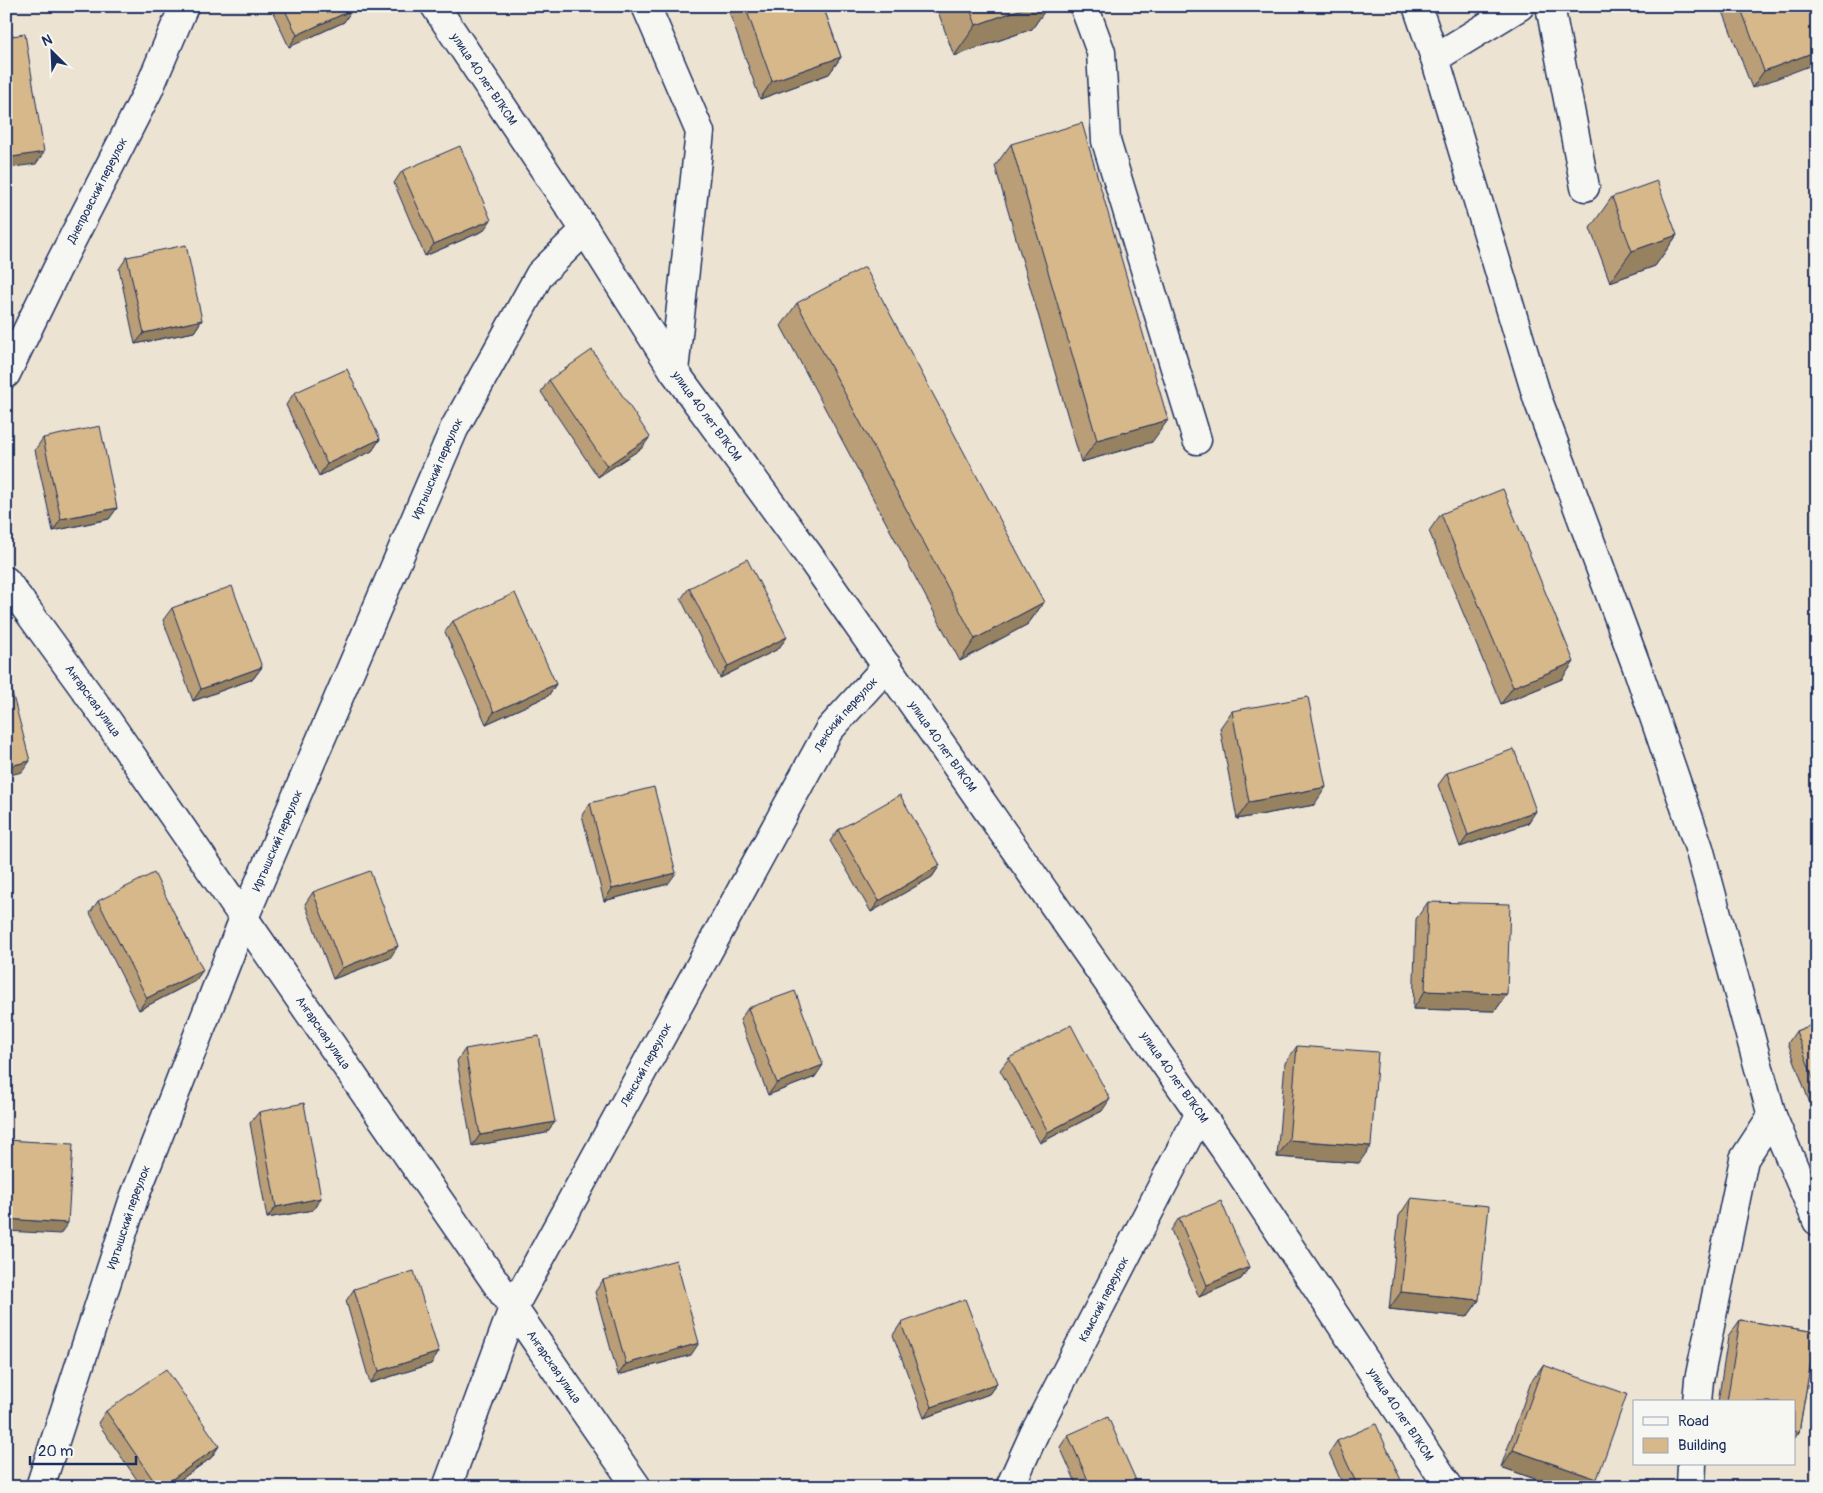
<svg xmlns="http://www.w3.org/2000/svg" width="1823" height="1493" font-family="Pangolin,sans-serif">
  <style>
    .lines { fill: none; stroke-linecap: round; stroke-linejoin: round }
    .minor-casing { stroke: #1b2f5e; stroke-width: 31 }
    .minor { stroke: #f6f6f2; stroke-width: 28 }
    .wall { fill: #b99e78; stroke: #1b2f5e }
    .shaded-wall { fill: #968161; stroke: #1b2f5e }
    .building { fill: #d7b88b; stroke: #1b2f5e }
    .labels { text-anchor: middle; stroke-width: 4.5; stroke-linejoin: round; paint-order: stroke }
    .street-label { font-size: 12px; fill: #1b2f5e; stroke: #f6f6f2 }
  </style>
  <rect width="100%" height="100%" fill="#ede3d3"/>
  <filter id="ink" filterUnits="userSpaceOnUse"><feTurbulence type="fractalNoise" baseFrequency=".02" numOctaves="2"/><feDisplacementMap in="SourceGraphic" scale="10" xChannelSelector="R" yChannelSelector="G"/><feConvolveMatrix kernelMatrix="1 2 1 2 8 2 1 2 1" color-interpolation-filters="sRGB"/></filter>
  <g filter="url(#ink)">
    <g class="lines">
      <g class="minor-casing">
        <g id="minor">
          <path id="s1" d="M435,6l150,224 89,141 134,183 416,594 225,339"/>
          <path d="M646,6l54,126 -26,239"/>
          <path d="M1084,6l17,46 5,89 91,299"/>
          <path d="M1417,6l18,52 103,342 100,270 61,178 73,268"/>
          <path d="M1550,6l35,181"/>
          <path d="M1435,58l85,-52"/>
          <path id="s2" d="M6,374l51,-105 91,-178 36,-85"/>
          <path id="s3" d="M6,581l101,139 530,767"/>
          <path d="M1697,1402l2,-22 45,-221 28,-43 45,105"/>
          <path id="s4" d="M40,1487l94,-289 110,-280 210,-489 86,-155 45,-44"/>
          <path id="s5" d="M447,1487l66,-179 316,-578 58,-64"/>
          <path id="s6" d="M1010,1487l24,-53 166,-321"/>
          <path d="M1691,1487l1,-23"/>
        </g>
      </g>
      <use href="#minor" class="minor"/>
    </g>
    <path class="wall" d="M270,6h80l-6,16 -55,25z
      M727,6h96l18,51 -12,17 -69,25z
      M936,6h112l-16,23 -78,27z
      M1721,6h96l-65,82z
      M1011,144l141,298 -71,20 -86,-296z
      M402,171l81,60 -58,25 -31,-73z
      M1612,197l65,38 -22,31 -45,16 -20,-54z
      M127,257l75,63 -8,12 -59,12 -16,-75z
      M797,303l247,299 -16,22 -68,37 -179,-335z
      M549,380l93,68 -44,29 -57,-85z
      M294,393l86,46 -8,12 -53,25 -33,-71z
      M43,438l74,70 -8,11 -56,12 -18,-81z
      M1441,514l121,165 -61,25 -72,-173z
      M689,588l98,49 -9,12 -58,29 -39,-79z
      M172,608l90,59 -9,12 -60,22 -30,-81z
      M453,621l103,63 -8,12 -62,28 -41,-92z
      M1232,711l82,94 -77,14 -17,-91z
      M1447,773l89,38 -8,12 -68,24 -22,-62z
      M590,803l78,81 -64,17 -22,-86z
      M838,830l102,35 -8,12 -61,35 -41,-71z
      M313,892l77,66 -57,21 -28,-75z
      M98,901l105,69 -8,11 -56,29 -49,-97z
      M1428,902l79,92 -12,17 -82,-2 3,-90z
      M748,1008l67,69 -47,18 -28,-75z
      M1817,1023v100l-29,-80 8,-12z
      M1297,1046l62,117 -82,-6 8,-94z
      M465,1049l90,73 -9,11 -74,13 -15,-85z
      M1009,1058l93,53 -62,32 -40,-73z
      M259,1112l62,86 -8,12 -46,8 -17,-95z
      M1411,1198l68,102 -12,17 -78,-8 10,-93z
      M1179,1218l70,49 -8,12 -42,18 -28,-67z
      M603,1280l88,75 -73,20 -23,-83z
      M354,1289l85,63 -8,12 -61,19 -24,-82z
      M1740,1320l76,12 -17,100 -5,7v-37h-76l10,-65z
      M901,1323l96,60 -8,11 -65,24 -31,-83z
      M1543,1365l54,114 -6,8h-33l-57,-20 30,-85z
      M106,1411l113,35 -8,12 -41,29h-28l-44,-64z
      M1068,1435l70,50 -1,2h-59l-18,-40z
      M1337,1441l67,46h-60l-15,-34z"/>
    <path class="shaded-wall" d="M1030,6h18l-16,23 -78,27 22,-31z
      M352,10l-8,12 -55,25 8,-12z
      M1817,51v12l-65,25 12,-17z
      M841,57l-12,17 -69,25 12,-18z
      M44,152l-8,12 -30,4v-10z
      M491,220l-8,11 -58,25 9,-12z
      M1677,235l-22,31 -45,16 22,-31z
      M202,320l-8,12 -59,12 9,-11z
      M1168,420l-16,22 -71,20 16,-22z
      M650,437l-8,11 -44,29 9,-11z
      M380,439l-8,12 -53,25 8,-12z
      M117,508l-8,11 -56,12 8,-12z
      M1044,602l-16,22 -68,37 15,-22z
      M787,637l-9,12 -58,29 8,-12z
      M1574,662l-12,17 -61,25 12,-17z
      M262,667l-9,12 -60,22 8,-12z
      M556,684l-8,12 -62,28 8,-12z
      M30,761l-8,11 -16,4v-9z
      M1326,787l-12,18 -77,14 12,-17z
      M1536,811l-8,12 -68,24 8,-12z
      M940,865l-8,12 -61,35 8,-11z
      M676,873l-8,11 -64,17 8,-12z
      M398,946l-8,12 -57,21 9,-11z
      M203,970l-8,11 -56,29 8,-12z
      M1425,991l82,3 -12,17 -82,-2z
      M823,1065l-8,12 -47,18 9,-12z
      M1110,1099l-8,12 -62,32 8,-11z
      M555,1122l-9,11 -74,13 8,-11z
      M1289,1140l82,6 -12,17 -82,-6z
      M321,1198l-8,12 -46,8 9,-11z
      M6,1219l62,4 -8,11 -54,-3z
      M1249,1267l-8,12 -42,18 8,-12z
      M1401,1292l78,8 -12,17 -78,-8z
      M699,1343l-8,12 -73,20 8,-11z
      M439,1352l-8,12 -61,19 9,-12z
      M997,1383l-8,11 -65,24 8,-11z
      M1794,1431l5,1 -5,7z
      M219,1446l-8,12 -41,29h-9z
      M1513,1450l84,29 -6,8h-33l-57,-20z"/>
    <path class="building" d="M283,6h67l2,4 -55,25z
      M745,6h78l18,51 -69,24z
      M969,6h61l-54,19z
      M1740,6h77v45l-53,20z
      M25,34l19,118 -38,6v-121z
      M1082,123l86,297 -71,20 -86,-296z
      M460,146l31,74 -57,24 -32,-73z
      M1657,181l20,54 -45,16 -20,-54z
      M186,245l16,75 -58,13 -17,-76z
      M865,267l179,335 -69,37 -178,-336z
      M592,350l58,87 -43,29 -58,-86z
      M347,369l33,70 -53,25 -33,-71z
      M100,426l17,82 -56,11 -18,-81z
      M1503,489l71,173 -61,25 -72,-173z
      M747,559l40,78 -59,29 -39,-78z
      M232,586l30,81 -61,22 -29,-81z
      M515,593l41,91 -62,28 -41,-91z
      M6,677h2l22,84 -24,6z
      M1308,697l18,90 -77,15 -17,-91z
      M1514,749l22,62 -68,24 -21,-62z
      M654,787l22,86 -64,16 -22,-86z
      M900,795l40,70 -61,36 -41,-71z
      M370,871l28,75 -56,22 -29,-76z
      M154,873l49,97 -56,28 -49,-97z
      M1428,902l82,2 -3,90 -82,-3z
      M795,991l28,74 -46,18 -29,-75z
      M1817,1023v66l-21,-58z
      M1071,1025l39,74 -62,33 -39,-74z
      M539,1036l16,86 -75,13 -15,-86z
      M1297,1046l81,6 -7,94 -82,-6z
      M304,1103l17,95 -45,9 -17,-95z
      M6,1140l67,4 -5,79 -62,-4z
      M1411,1198l78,8 -10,94 -78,-8z
      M1221,1201l28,66 -42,18 -28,-67z
      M676,1260l23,83 -73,21 -23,-84z
      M414,1271l25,81 -60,19 -25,-82z
      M965,1299l32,84 -65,24 -31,-84z
      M1740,1320l76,12 -17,100 -5,-1v-29h-67z
      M1543,1365l84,29 -30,85 -84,-29z
      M166,1369l53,77 -58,41h-3l-52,-76z
      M1108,1417l30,68 -4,2h-43l-23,-52z
      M1376,1424l28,63h-46l-21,-46z"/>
  </g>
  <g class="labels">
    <g class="street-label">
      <text dy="4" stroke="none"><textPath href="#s1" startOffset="88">улица 40 лет ВЛКСМ</textPath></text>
      <text dy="4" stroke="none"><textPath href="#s2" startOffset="205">Днепровский переулок</textPath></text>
      <text dy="4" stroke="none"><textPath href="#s1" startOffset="492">улица 40 лет ВЛКСМ</textPath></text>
      <text dy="4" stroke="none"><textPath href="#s4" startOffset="1094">Иртышский переулок</textPath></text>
      <text dy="4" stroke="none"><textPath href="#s3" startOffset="148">Ангарская улица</textPath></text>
      <text dy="4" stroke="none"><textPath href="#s5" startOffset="872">Ленский переулок</textPath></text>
      <text dy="4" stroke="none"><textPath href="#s1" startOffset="898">улица 40 лет ВЛКСМ</textPath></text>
      <text dy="4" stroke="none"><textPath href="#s4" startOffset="689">Иртышский переулок</textPath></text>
      <text dy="4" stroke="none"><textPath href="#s3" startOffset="552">Ангарская улица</textPath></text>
      <text dy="4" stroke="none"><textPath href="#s5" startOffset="468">Ленский переулок</textPath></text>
      <text dy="4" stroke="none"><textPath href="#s1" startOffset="1302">улица 40 лет ВЛКСМ</textPath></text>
      <text dy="4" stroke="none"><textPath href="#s4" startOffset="284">Иртышский переулок</textPath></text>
      <text dy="4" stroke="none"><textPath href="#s6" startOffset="210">Камский переулок</textPath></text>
      <text dy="4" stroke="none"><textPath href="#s3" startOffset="958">Ангарская улица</textPath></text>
      <text dy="4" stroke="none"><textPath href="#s1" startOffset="1708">улица 40 лет ВЛКСМ</textPath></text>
    </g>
  </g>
  <rect width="1823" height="1493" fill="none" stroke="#f6f6f2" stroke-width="25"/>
  <rect x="12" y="12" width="1798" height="1468" fill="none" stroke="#1b2f5e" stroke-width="2" filter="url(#ink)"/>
  <rect x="1633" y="1400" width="162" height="65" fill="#f6f6f2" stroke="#9ea6b7"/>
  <rect x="1643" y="1417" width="25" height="8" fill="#f6f6f2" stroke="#9ea6b7"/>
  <text x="1678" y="1426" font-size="15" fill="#1b2f5e">Road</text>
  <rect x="1643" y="1438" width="25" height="15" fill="#d7b88b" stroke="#9ea6b7"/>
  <text x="1678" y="1450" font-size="15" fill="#1b2f5e">Building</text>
  <g transform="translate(52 52) rotate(336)" stroke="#f6f6f2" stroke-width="4" paint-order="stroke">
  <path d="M0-4L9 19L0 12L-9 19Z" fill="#1b2f5e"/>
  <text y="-8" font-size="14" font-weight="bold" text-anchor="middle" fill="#1b2f5e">N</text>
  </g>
  <path d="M30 1456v8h106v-8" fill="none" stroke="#1b2f5e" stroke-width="2.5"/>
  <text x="38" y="1456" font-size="15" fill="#1b2f5e" stroke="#f6f6f2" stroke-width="4" paint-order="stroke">20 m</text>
</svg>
